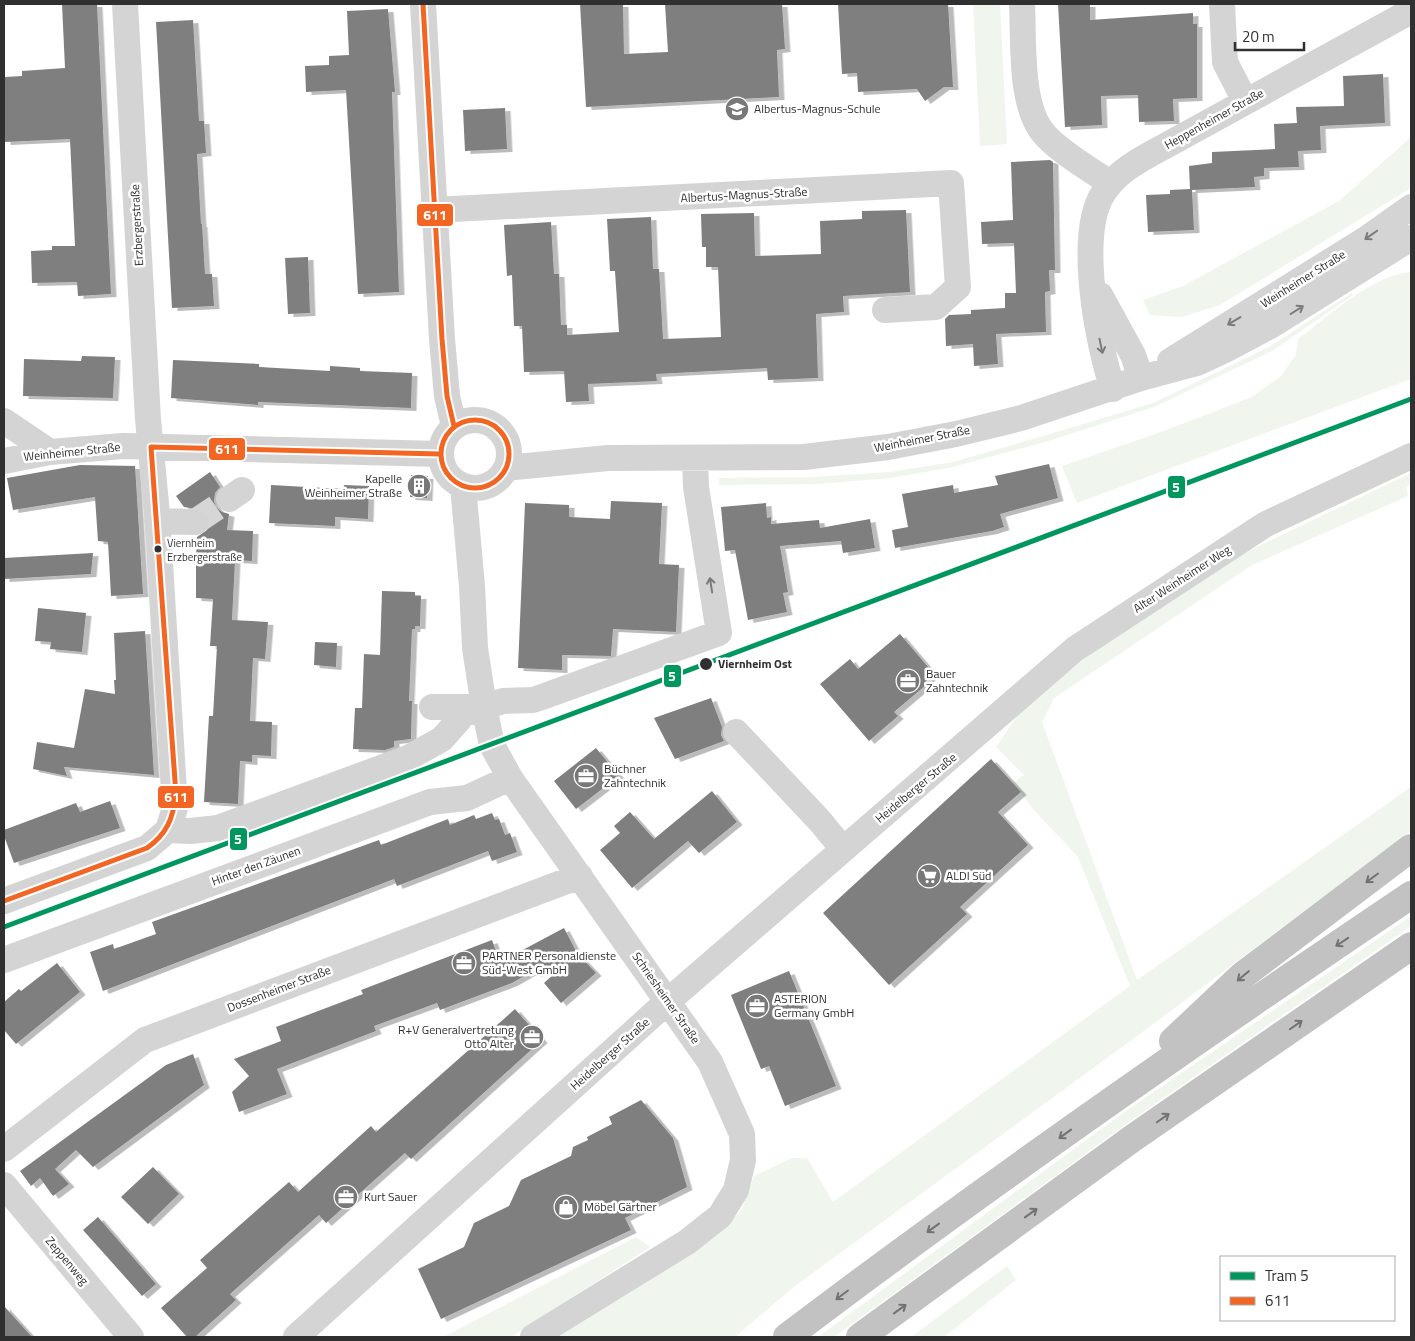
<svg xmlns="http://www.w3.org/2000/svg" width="1415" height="1341" font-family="'Titillium Web',sans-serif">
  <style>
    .green { fill: #f0f5ed }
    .building { fill: #7f7f7f; filter: url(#shadow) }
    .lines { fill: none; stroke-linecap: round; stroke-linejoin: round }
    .minor-tunnel { stroke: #d6d6d6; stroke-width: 26; stroke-dasharray: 26 13; stroke-linecap: butt }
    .minor { stroke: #d4d4d4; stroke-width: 26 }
    .highway { stroke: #c2c2c2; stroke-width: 28 }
    .bus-1-casing { stroke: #fff; stroke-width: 9 }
    .bus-1 { stroke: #f26522; stroke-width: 5 }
    .tram-1-casing { stroke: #fff; stroke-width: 9 }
    .tram-1 { stroke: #00975f; stroke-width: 5 }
    .oneway { stroke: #7a7a7a }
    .oneway2 { stroke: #727272 }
    .bus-dot { fill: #303030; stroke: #fff; stroke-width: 2 }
    .labels { text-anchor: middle; stroke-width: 5; stroke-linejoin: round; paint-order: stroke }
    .bus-label { font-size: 11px; fill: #303030; stroke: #fff; text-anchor: start }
    .poi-label { font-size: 12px; fill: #303030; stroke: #fff; text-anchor: start }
    .street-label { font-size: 12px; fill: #303030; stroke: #fff }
    .stop-label { font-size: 12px; font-weight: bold; fill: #303030; stroke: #fff; text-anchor: start }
    .line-badge { stroke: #fff; stroke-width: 2 }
    .badge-label { font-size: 14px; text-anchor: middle; font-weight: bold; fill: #fff }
  </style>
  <defs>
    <filter id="shadow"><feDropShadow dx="5.5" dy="3" stdDeviation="0" flood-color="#0004"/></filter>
  </defs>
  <rect width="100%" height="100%" fill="#fff"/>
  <path class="green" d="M973,4h27l7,140 -27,2z
    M1411,137v51l-191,117 -38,12 -32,-2 -7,-15 40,-14 156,-85z
    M1411,272v107l-334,124 -15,-37 99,-34 91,-35 29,-21 15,-21 2,-16c31,-23 74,-64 113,-67z
    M1352,293l1,2 -81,56 -118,56 -109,35 -92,25 -62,11 -75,6 -97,1v-7l97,-1 74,-5 63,-10 90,-26 110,-33 116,-56z
    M1411,473v11l-5,3 2,9 -156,69 -198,133 -12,24 95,258 274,-193v44l-259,194 -357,261 -60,51h-177l91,-56 71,-48 22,-24 12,-33 38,-18h15l26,44 297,-216 -52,-129 -44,-47 -21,-27 11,-8 -28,-28 26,-38 85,-68 133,-86z
    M1411,916v10l-282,196 -295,215h-16l305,-224z
    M636,1237l14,10 -139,90h-68z
    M1007,1266l9,14 -72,57h-33z"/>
  <path class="building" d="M62,4h35l14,290 -33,2 -1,-14 -45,1 -1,-32 21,-1v-4h23l-5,-107 -65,3v-65l17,-1v-5l43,-3z
    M580,4h43l1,50 44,-2 -3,-48h117l3,45 -8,1 2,47 -193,10z
    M838,4h110l5,83h-9l-19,14 -8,-12 -59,3 -1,-19 -15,1z
    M1058,4h32v16l103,-7v11h4v74l-24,1 1,22 -35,1 -1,-27 -37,1 1,29 -37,2z
    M388,9l7,83h-3l7,200 -41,2 -12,-204 -40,2 -1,-26 24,-1v-9l20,-1 -2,-44z
    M193,20l6,101h5l2,32 -9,1 4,70h1l3,50h7l2,32 -42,2 -16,-286z
    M1383,74l2,49 -65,3 1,24 -23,1 1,16 -35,1v8l-10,1 1,10 -63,3 2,40 -46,2 -2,-37 24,-1v-4l20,-1 -1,-23 23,-3v-11l63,-3 -1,-25 23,-1 -1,-16 48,-1 -1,-30z
    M505,108l2,41 -42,2 -2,-41z
    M1050,160l3,2 2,108h-6l1,21 -5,1 1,40 -50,2 2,30 -24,2 -1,-22 -27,2 -1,-27 4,-4 22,-1v-4l34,-2v-15h11l-2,-50 -32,1 -1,-22 32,-2 -2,-58z
    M906,210l4,82 -67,4 1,16 -28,2 2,64 -50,2 -1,-12 -111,6 1,7 -69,3 1,17 -23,1 -2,-31 -40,1 -2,-46h-8l-2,-51 -5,1 -3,-51 47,-3 3,52h5l2,51h6v10l52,-3 -4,-61h-5l-3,-52 44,-2 2,52h6l4,70 58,-2 -3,-70h-12v-20h-4l-1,-33 53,-1 1,43 66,-2 -1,-33 42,-2v-8z
    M308,257l2,56 -22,1 -3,-56z
    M82,356l33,1 -2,41 -90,-2 1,-37 57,2z
    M173,360l86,4v3l71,4v-5l30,2v3l52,2 -1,35 -153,-6v3l-87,-7z
    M1049,464l9,34 -58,16 4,13 -12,4 -97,17 -3,-18 16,-3 -6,-33 51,-9 1,8 44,-8 -3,-9z
    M80,465l55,1 8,128 -32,2 -3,-54 -10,-1 -3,-44 -82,13 -6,-32z
    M210,472l10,15 -5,6 -1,8 2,6 6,5 7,2 -2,16 26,1 -1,30 -17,-1 -3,60 36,2 -3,37 -12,-1 -3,63 22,1 -1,34 -19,-1v7l-12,-1 -2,43 -34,-2 5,-86h4l4,-70h-7l3,-47 -17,-1v-40l1,-21 10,-7 3,-8 -2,-7 -5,-5 -19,-3 -8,-11z
    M411,475l17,1 -1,22 -17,-1z
    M271,485l72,4 1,-4 25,1 -1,33 -33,-2v9l-66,-3z
    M611,501l51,2 -3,61 20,1 -3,67 -63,-3 -2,27 -49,-1v15l-44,-2 7,-165 44,2v12l41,2z
    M766,503l1,15 4,-1v7l48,-4 1,8 50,-9 5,29 -32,5 -2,-12 -61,5 8,46 -5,1 4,19 -39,8 -13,-70 -10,1 -4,-44z
    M93,553l-2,21 -87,5v-21z
    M382,591l33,1v4h6l-1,30h-5v3h-3l-3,72h3l-1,38 -17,2v6l-9,3 -32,-1 2,-41h7l2,-54 16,1z
    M38,608l48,5 -4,39 -32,-3 1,-7 -16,-1z
    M145,631l9,144 -90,-8 3,9 -34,-7 4,-27 37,6 11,-59 30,5 -1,-14h2l-2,-47z
    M900,634l34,40 -10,9 2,2 -32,27 4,4 -29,25 -49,-57 30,-25 8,10z
    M315,642l22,1 -1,24 -22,-2z
    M711,698l11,29 -1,8 3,6 -49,18 -21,-41z
    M596,748l23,28 -43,33 -22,-28z
    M991,759l30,33 -23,20 30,33 -68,62 7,7 -78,71 -66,-72z
    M712,791l25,31 -38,31 -11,-12 -56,47 -32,-38 20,-17 -6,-7 16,-14 24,27z
    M110,801l10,27 -106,35 -10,-27v-6l72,-27 4,9z
    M492,813l3,7 4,-1 6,16 5,-2 7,19 -25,9 -4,-10 -91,35 -3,-7 -291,112 -13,-39 23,-8 1,5 42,-15 -4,-12 227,-82 2,5 67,-26 2,6 24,-10 2,4z
    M564,928l13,25 19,20 -35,30 -17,-20 22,-20 -30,11 -3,-3 -21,12 -72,27 -3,-7 -63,23 2,5 -99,38 10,25 -48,18 -7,-20 17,-16 -15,-17 47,-18 -5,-14 87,-33 -2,-4 131,-50 8,22z
    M57,963l23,29 -64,52 -12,-14v-28l15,-13 2,2z
    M789,971l47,115 -51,20 -16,-40 -8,3 -30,-74z
    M515,1009l27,31 -131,119 -6,-6 -79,70 -7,-8 -89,79 6,6 -41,37h-8l-26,-29 46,-40 -7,-8 89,-78 9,10 73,-66 5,6z
    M193,1054l11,31 -111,82 -17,-17 -21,19 14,15 -16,12 -13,-18 -9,8 -11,-15 146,-106z
    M641,1100l32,38 14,49 -62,31 6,12 -190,89 -23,-50 46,-22 10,-24 35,-17 12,-26 50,-24 2,-9 15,-7 -1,-3 25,-13 -3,-7z
    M153,1167l26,27 -31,30 -27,-27z
    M98,1217l58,67 -14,12 -59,-66z
    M4,1306l28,31h-28z"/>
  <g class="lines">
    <path class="minor-tunnel" d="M195,522l34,-23"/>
    <path class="minor" d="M423,4l19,335 5,57 7,30
      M1022,4c2,36 -3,103 23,131 15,17 46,35 65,48
      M1222,4l3,58 20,39
      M434,210l517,-27 7,104 -22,20 -51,3
      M1100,295l33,60 8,23
      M1170,361l196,-122 45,-32
      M1113,389c-15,-44 -37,-156 -9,-197 14,-22 41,-35 63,-47l244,-134
      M441 454a34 34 0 1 1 68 0a34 34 0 1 1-68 0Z
      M4,421l46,31
      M4,461l46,-9 73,-6 317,8
      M506,468l102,-10 196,-1 84,-10 68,-13 65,-16 120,-40 56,-15 26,-12 49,-26 139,-87
      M463,486l9,100 3,62 9,59 8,38 18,33 200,284 32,72 1,26 -7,30 -16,26 -33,26 -154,95
      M229,499l13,-9
      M157,521l38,1
      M432,707h49
      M736,732l83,88 24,29
      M168,830l22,1 28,-3 190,-70 34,-19 22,-25 39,-13 30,-1 9,-3 177,-64 -23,-146 -1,-28
      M4,901l143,-53 21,-18 7,-22 -18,-294 -9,-95 -23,-415
      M4,960l426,-158 37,-4 43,-20
      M4,1149l141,-109 435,-164
      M4,1185l127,152
      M296,1337l372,-336 407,-352 191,-125 145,-68"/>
    <path class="highway" d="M1173,1041l69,-65 169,-128
      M787,1337c203,-154 413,-300 624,-442
      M860,1337l273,-199 278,-192"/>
    <g class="bus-1-casing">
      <path id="bus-1" d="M423,4l19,335 5,57 7,30
        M441 454a34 34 0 1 1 68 0a34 34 0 1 1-68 0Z
        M4,901l143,-53c20,-14 26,-30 29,-53l-25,-348 289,7"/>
    </g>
    <use href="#bus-1" class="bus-1"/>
    <g class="tram-1-casing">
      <path id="tram-1" d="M4,927l1407,-528"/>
    </g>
    <use href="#tram-1" class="tram-1"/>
  </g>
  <defs><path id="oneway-shaft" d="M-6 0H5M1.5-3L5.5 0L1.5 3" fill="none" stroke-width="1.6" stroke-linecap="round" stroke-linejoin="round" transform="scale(1.25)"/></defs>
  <g class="oneway">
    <use href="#oneway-shaft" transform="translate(1371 235) rotate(145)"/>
    <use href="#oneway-shaft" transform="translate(1297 310) rotate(-32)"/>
    <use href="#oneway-shaft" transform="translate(1234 321) rotate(149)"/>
    <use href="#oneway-shaft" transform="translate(1101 346) rotate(78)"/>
    <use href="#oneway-shaft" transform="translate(711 585) rotate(-99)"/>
  </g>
  <g class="oneway2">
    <use href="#oneway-shaft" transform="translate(1372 878) rotate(143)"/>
    <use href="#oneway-shaft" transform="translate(1342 942) rotate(146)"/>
    <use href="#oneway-shaft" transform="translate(1243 976) rotate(140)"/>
    <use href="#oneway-shaft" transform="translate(1296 1025) rotate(-35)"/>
    <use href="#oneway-shaft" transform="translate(1163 1118) rotate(-35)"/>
    <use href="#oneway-shaft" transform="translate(1065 1134) rotate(144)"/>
    <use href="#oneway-shaft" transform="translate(1031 1213) rotate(-36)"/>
    <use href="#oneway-shaft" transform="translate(933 1228) rotate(144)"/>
    <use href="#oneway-shaft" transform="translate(842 1295) rotate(143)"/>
    <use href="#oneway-shaft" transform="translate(900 1309) rotate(-36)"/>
  </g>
  <defs>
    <g id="school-disc" transform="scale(1.25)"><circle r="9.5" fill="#787878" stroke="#fff"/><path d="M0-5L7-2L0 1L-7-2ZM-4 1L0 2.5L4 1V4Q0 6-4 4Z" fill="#fff"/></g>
    <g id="building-disc" transform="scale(1.25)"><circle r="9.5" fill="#787878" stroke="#fff"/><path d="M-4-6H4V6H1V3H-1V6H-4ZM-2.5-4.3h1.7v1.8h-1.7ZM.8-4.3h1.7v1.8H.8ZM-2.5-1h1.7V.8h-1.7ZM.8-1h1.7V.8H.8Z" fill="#fff"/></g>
    <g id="office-disc" transform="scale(1.25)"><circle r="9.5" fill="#787878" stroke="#fff"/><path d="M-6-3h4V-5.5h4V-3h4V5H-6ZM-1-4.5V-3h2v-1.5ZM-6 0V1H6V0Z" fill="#fff"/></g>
    <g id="supermarket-disc" transform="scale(1.25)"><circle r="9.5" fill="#787878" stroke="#fff"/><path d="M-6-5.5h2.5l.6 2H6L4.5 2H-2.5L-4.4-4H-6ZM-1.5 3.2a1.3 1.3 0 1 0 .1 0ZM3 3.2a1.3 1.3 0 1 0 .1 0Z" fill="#fff"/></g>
    <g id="shop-disc" transform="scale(1.25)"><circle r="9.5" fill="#787878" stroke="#fff"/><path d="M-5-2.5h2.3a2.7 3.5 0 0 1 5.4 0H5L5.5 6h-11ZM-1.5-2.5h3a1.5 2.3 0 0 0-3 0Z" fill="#fff"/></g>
  </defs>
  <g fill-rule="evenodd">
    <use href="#school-disc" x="737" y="109"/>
    <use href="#building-disc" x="419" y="486"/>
    <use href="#office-disc" x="908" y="681"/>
    <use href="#office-disc" x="586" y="776"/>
    <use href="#supermarket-disc" x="929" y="876"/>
    <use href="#office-disc" x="464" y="963"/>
    <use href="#office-disc" x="757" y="1006"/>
    <use href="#office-disc" x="532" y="1037"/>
    <use href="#office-disc" x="346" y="1197"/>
    <use href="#shop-disc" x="566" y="1207"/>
  </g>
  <g class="bus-dot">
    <circle cx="158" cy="549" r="4.5"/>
    <circle cx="706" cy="664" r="7"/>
  </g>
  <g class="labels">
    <g class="bus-label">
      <text x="167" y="547">Viernheim<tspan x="167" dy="14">Erzbergerstraße</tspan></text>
    </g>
    <g class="poi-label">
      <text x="754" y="113">Albertus-Magnus-Schule</text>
      <text x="402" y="483" text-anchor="end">Kapelle<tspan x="402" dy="14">Weinheimer Straße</tspan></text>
      <text x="926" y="678">Bauer<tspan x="926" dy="14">Zahntechnik</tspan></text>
      <text x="604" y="773">Büchner<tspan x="604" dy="14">Zahntechnik</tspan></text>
      <text x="946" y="880">ALDI Süd</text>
      <text x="482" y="960">PARTNER Personaldienste<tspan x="482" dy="14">Süd-West GmbH</tspan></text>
      <text x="774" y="1003">ASTERION<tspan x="774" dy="14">Germany GmbH</tspan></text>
      <text x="514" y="1034" text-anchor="end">R+V Generalvertretung<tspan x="514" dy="14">Otto Alter</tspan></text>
      <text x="364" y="1201">Kurt Sauer</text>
      <text x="584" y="1211">Möbel Gärtner</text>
    </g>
    <g class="street-label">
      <text transform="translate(1214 119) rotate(-29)" y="4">Heppenheimer Straße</text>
      <text transform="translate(744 195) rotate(-3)" y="4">Albertus-Magnus-Straße</text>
      <text transform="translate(137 225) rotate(-93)" y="4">Erzbergerstraße</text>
      <text transform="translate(1303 279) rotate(-32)" y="4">Weinheimer Straße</text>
      <text transform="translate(922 439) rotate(-11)" y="4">Weinheimer Straße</text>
      <text transform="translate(72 452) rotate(-6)" y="4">Weinheimer Straße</text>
      <text transform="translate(1182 579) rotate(-33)" y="4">Alter Weinheimer Weg</text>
      <text transform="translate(916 788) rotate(-40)" y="4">Heidelberger Straße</text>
      <text transform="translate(256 866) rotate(-20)" y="4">Hinter den Zäunen</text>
      <text transform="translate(279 989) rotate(-21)" y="4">Dossenheimer Straße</text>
      <text transform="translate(666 998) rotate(55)" y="4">Schriesheimer Straße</text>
      <text transform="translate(610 1054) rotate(-42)" y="4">Heidelberger Straße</text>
      <text transform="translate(67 1261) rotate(50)" y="4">Zeppenweg</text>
    </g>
    <g class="stop-label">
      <text x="718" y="668">Viernheim Ost</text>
    </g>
  </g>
  <g class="line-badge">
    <rect x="416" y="203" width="38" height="24" rx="5" fill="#f26522"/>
    <rect x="208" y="437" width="38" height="24" rx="5" fill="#f26522"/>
    <rect x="1167" y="475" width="19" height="24" rx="5" fill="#00975f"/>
    <rect x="663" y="664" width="19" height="24" rx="5" fill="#00975f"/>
    <rect x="157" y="785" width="38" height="24" rx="5" fill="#f26522"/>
    <rect x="229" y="827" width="19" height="24" rx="5" fill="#00975f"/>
  </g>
  <g class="badge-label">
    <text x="435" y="220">611</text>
    <text x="227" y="454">611</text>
    <text x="1176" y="492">5</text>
    <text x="672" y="681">5</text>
    <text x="176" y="802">611</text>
    <text x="238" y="844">5</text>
  </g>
  <rect width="1415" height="1341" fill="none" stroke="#303030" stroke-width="10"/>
  <rect x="1220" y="1256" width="175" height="65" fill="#ffffff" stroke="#acacac"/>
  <rect x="1230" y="1272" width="25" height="8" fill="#00975f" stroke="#acacac"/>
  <text x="1265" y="1281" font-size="15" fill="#303030">Tram 5</text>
  <rect x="1230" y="1297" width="25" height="8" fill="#f26522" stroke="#acacac"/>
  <text x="1265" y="1306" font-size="15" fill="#303030">611</text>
  <path d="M1235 42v8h69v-8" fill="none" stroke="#303030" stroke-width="2.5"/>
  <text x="1242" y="42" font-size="15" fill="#303030" stroke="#ffffff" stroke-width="4" paint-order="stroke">20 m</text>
</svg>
